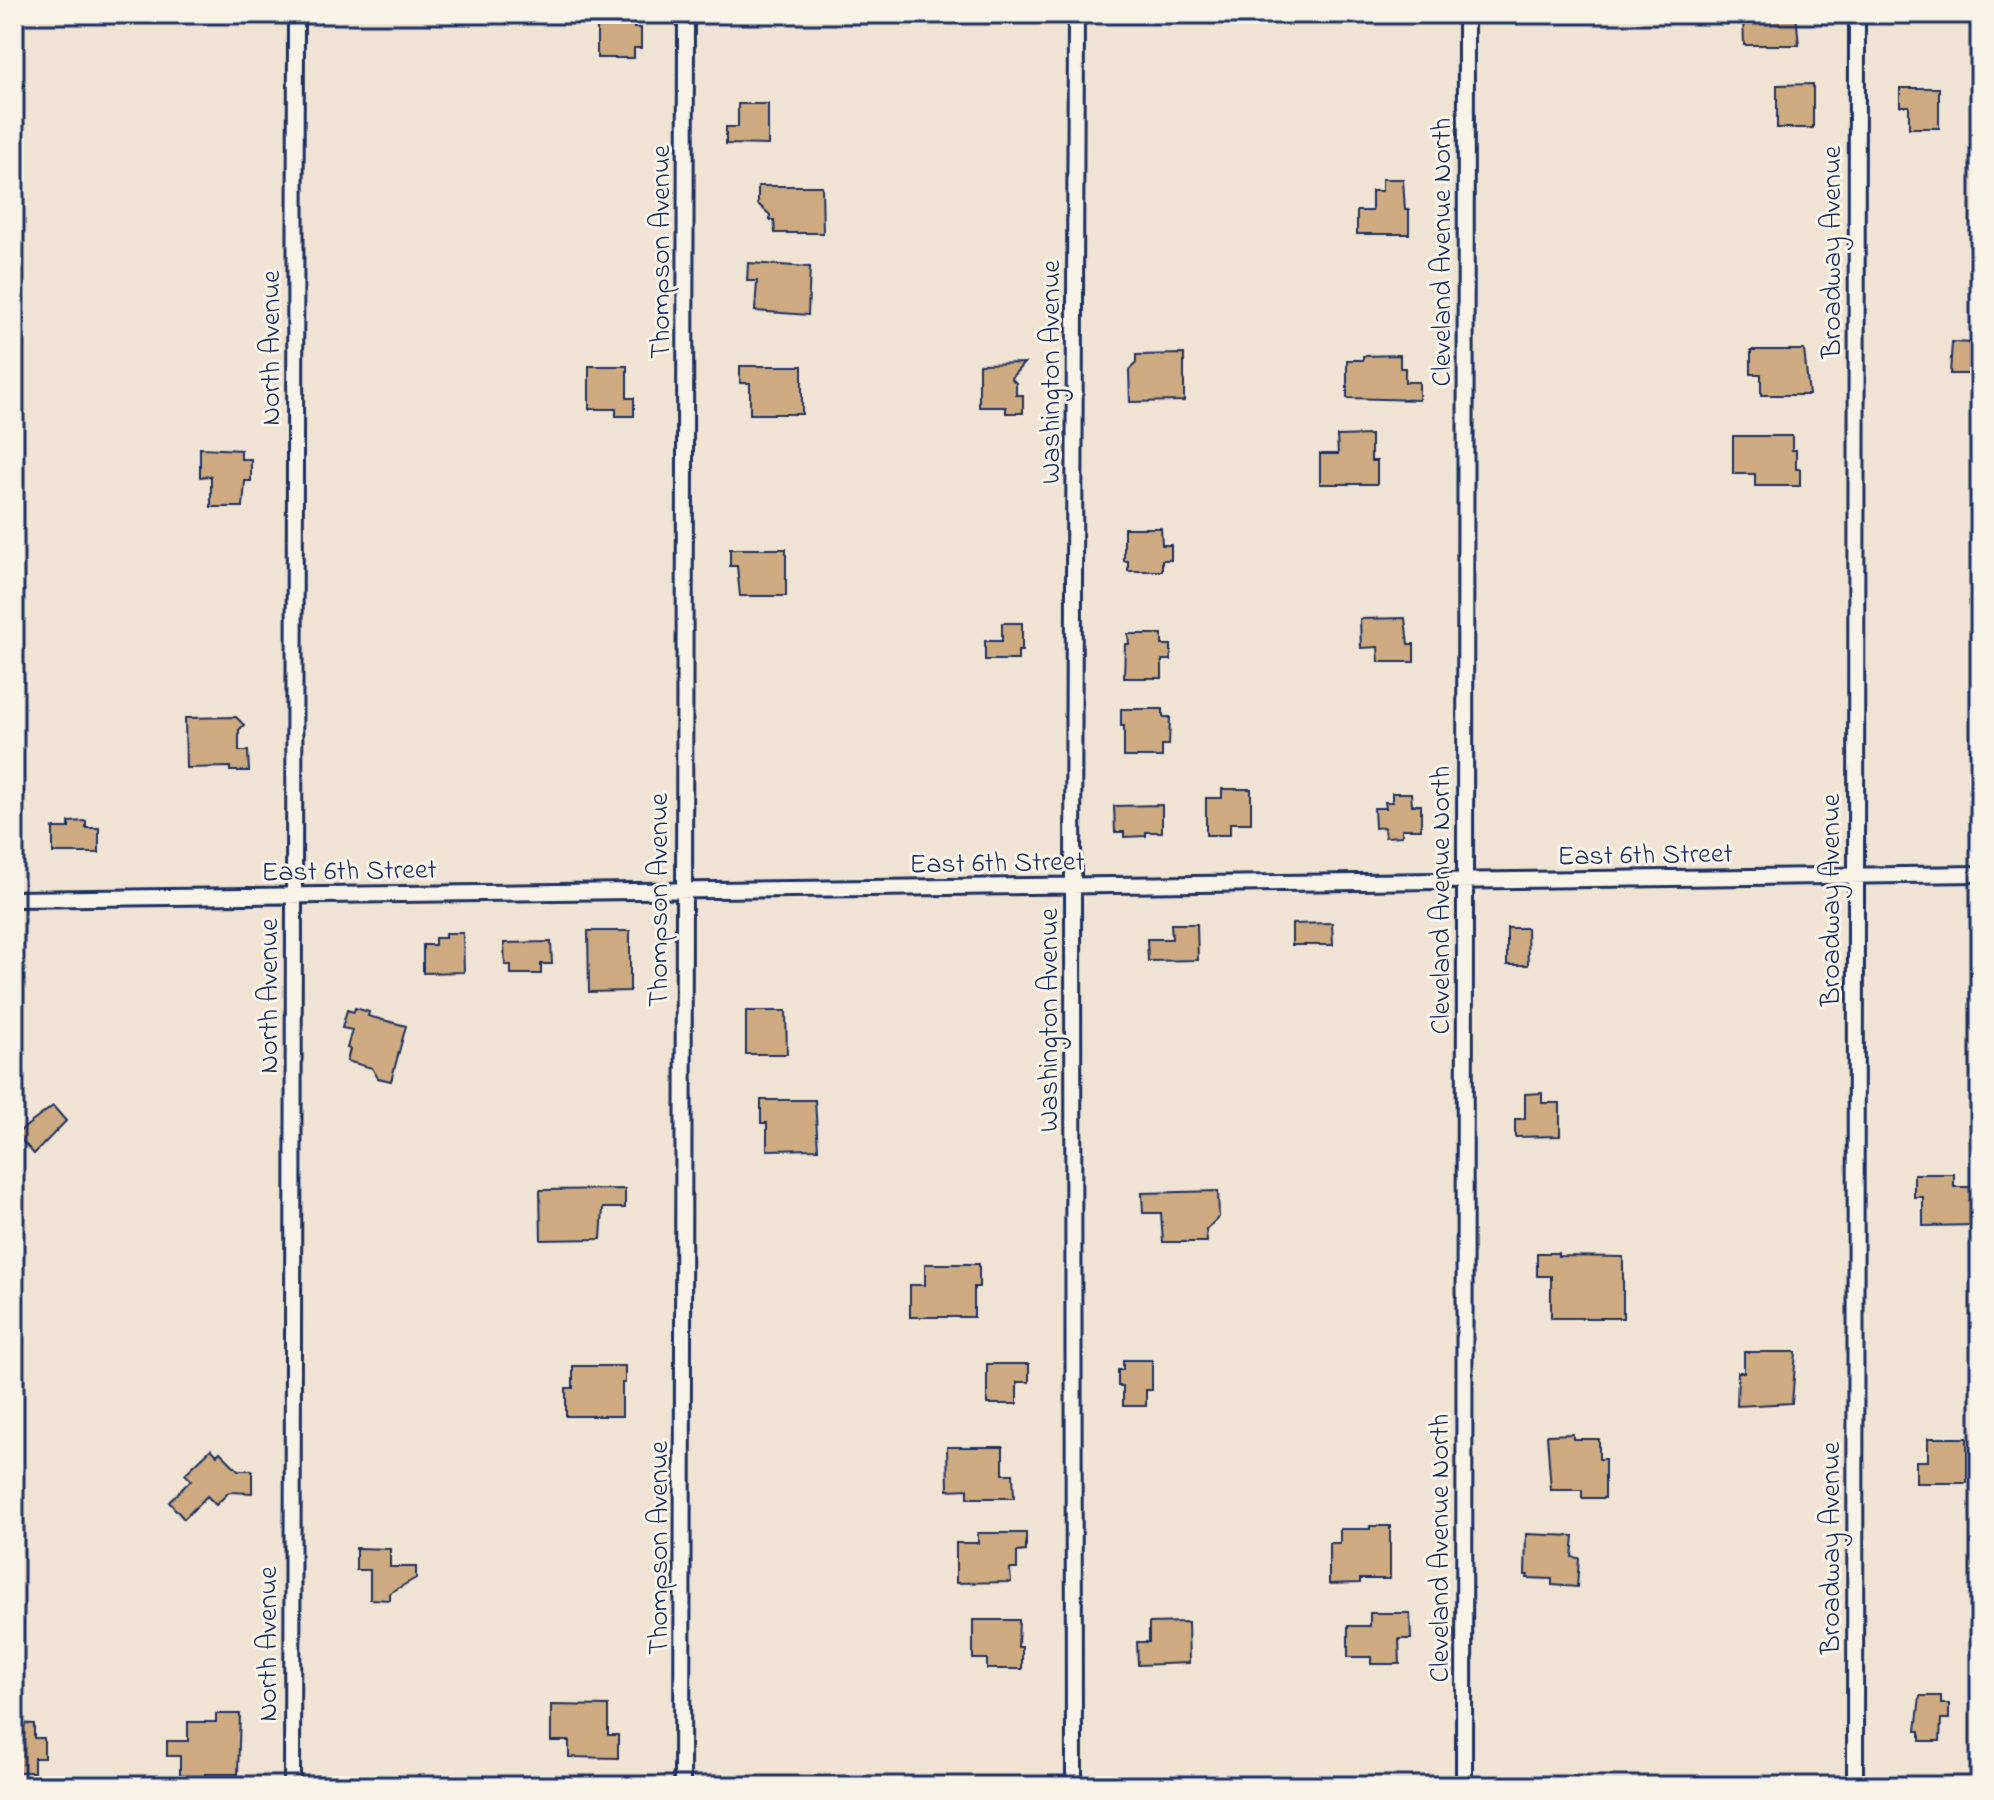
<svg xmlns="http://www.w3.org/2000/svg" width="1994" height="1800" font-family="'Indie Flower',sans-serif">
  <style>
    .building { fill: #ceaa80; stroke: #1b2f5e; stroke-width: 2 }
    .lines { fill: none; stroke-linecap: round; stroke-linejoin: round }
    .minor-casing { stroke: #1b2f5e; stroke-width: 20 }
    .minor { stroke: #f7f3e8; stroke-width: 14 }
    .labels { text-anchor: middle; stroke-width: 6; stroke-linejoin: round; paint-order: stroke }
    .street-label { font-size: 28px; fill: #1b2f5e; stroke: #f7f3e8 }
  </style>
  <rect width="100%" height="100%" fill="#efe4d3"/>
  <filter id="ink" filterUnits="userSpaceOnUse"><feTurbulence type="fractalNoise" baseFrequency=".0125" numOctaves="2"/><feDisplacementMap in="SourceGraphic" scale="16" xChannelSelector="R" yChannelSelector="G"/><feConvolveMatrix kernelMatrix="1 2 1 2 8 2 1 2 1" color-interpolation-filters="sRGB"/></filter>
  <g filter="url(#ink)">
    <path class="building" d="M1743,14h53l3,31h-55z
      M607,16l27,1v11h7v20h-7v10h-37v-32h10z
      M1813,84v44h-36v-43z
      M1900,88h39v40h-30v-22h-9z
      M738,104h30v41l-42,-1v-17h12z
      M1382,179h21l2,31h4v24h-52v-23h15v-20h10z
      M758,186h64l1,47h-48l-1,-13h-4v-5l-12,-11z
      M748,263l62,4 -2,48 -53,-4 2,-30h-10z
      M1952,342l22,1 -2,31h-22z
      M1751,350h53l5,45h-48v-21h-10z
      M1184,354v47l-54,1 -1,-32 7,-7v-8z
      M1400,355v13h5v14h14v18l-72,-2v-38h16v-4z
      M1024,363l-13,15 5,5v12h7v18h-17v-6h-27v-43z
      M589,366h38v32h7v18h-18v-7h-27z
      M740,366h62v48h-52v-31h-10z
      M1371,435v26h6v23h-57v-30h18l-1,-18z
      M1733,436h59v14h4v19h4v17h-45v-12h-22z
      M200,448l41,2v9h10v22h-6l-2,26h-32v-31l-11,1z
      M1124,528h37l1,17h9v15h-9v11h-34v-10h-4z
      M730,549h56v47h-46l-3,-30h-7z
      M1405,618l3,26h6v18h-35l-1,-15 -17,1 -1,-29z
      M1002,623h20v28h-4v9h-33v-19h17z
      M1128,634h34v11h9v15h-9v18h-38l1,-34h4z
      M1121,709h42v8h7l-1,28h-7v12h-38v-31h-3z
      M236,717l8,8 -5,5v21h9l1,20h-19v-4l-44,1 -1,-50z
      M1222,789h29v34h-21v12h-24v-37h16z
      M1392,793h19l1,12h9v24h-19v7l-17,1 -1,-10 -9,1 -1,-20h12l-1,-6h7z
      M1162,805v27h-16v4l-22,1v-5h-9l-1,-26z
      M86,821v7h13v25h-46v-25h16v-6z
      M1332,923l1,22h-41v-21z
      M1171,924h26l1,36 -50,1 -1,-22h25z
      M1507,928h20l1,37h-21z
      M588,931h42v60l-41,1z
      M445,933h18l1,39 -41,1v-28h12v-7h10z
      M551,942l1,22h-11v10h-30v-9h-6l-1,-22z
      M355,1008l14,4 -1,4 38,10 -15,55 -13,-3 -6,-10 -25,-7 3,-12 -3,-1 5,-18 -10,-2 5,-18 7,2z
      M746,1011h40l1,43h-41z
      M1542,1093v10h18v33l-45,1v-18h10v-25z
      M761,1100h54l3,49 -51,1v-27h-6z
      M53,1106l13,15 -32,33 -18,-20z
      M1914,1174h40v13h26v38l-57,1v-29h-9z
      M625,1189v19h-22l-2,31 -60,1 -1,-50z
      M1218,1191l1,26 -13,13 1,12h-44l-2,-29h-18l-1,-20z
      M1537,1253h21v3l65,1v61h-72v-42h-14z
      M925,1264h54v23h-5v30h-64v-32h15z
      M1744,1352h52l-4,51 -55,3 1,-34h6z
      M1123,1360h29v30h-6v16h-23v-20h-5v-16h5z
      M987,1364h42v18h-12v22h-30z
      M573,1366h52v17h-3v33h-56v-28h7z
      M1573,1434v5h26v20h6v39h-23v-8h-31l-4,-55z
      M1928,1438h39v45h-51v-22h12z
      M947,1447h56v27h10l1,24h-46v-9l-20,1z
      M211,1449l6,6 3,-3 18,18h14v23l-23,-1 -13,13 -9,-9 -23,23 -15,-17 22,-22 -6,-6z
      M1370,1526h20v53h-30v4l-31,1v-41h11v-14h30z
      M978,1533h48v18l-9,1v17h-7l1,13 -55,1v-40h22z
      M1526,1534l48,2 -2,21 7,1 -2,29 -25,-2v-6l-25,-1 1,-3h-3z
      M356,1548l34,1v18h26v11l-26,15v7l-20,-1v-29h-14z
      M1370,1613h40l1,26h-12l1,25h-29v-7h-23v-31h22z
      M973,1620h46l-1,27h4v22h-35v-10h-14z
      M1188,1622l1,41 -51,2 -1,-23h12v-19z
      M1920,1696h21v8h8v15h-8l-1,22h-20v-10h-4z
      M551,1705l57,1v29h10v23l-49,-1v-16h-18z
      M216,1714h24l-2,60h-33v6h-25v-24h-13v-15h21v-19h28z
      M14,1723l20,1v14h10v20h-10v14h-20z"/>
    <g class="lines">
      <g class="minor-casing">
        <path id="minor" d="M14,899l1966,-25
          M292,1786l4,-1772
          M682,1786l4,-1772
          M1074,1786l-1,-913 3,-859
          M1464,1786l2,-1772
          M1855,1786l2,-1772"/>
      </g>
      <use href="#minor" class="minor"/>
    </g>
  </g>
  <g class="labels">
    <g class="street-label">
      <text transform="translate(659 252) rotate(-90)" y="10">Thompson Avenue</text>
      <text transform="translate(1440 252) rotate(-90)" y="10">Cleveland Avenue North</text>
      <text transform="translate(1830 252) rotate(-90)" y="10">Broadway Avenue</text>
      <text transform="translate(269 348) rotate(-90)" y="10">North Avenue</text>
      <text transform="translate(1049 372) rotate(-90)" y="10">Washington Avenue</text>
      <text transform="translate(1645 853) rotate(-1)" y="10">East 6th Street</text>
      <text transform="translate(997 861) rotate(-1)" y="10">East 6th Street</text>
      <text transform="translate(349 869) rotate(-1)" y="10">East 6th Street</text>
      <text transform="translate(657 900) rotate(-90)" y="10">Thompson Avenue</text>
      <text transform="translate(1439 900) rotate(-90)" y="10">Cleveland Avenue North</text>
      <text transform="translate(1829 900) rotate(-90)" y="10">Broadway Avenue</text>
      <text transform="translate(267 996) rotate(-90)" y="10">North Avenue</text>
      <text transform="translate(1047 1020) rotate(-90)" y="10">Washington Avenue</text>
      <text transform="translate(657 1548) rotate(-90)" y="10">Thompson Avenue</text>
      <text transform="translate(1438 1548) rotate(-90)" y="10">Cleveland Avenue North</text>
      <text transform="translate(1829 1548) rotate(-90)" y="10">Broadway Avenue</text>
      <text transform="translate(266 1644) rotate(-90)" y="10">North Avenue</text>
    </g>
  </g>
  <rect width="1994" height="1800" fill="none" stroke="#f7f3e8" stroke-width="48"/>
  <rect x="24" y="24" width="1946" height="1752" fill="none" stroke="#1b2f5e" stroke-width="3" filter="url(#ink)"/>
</svg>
